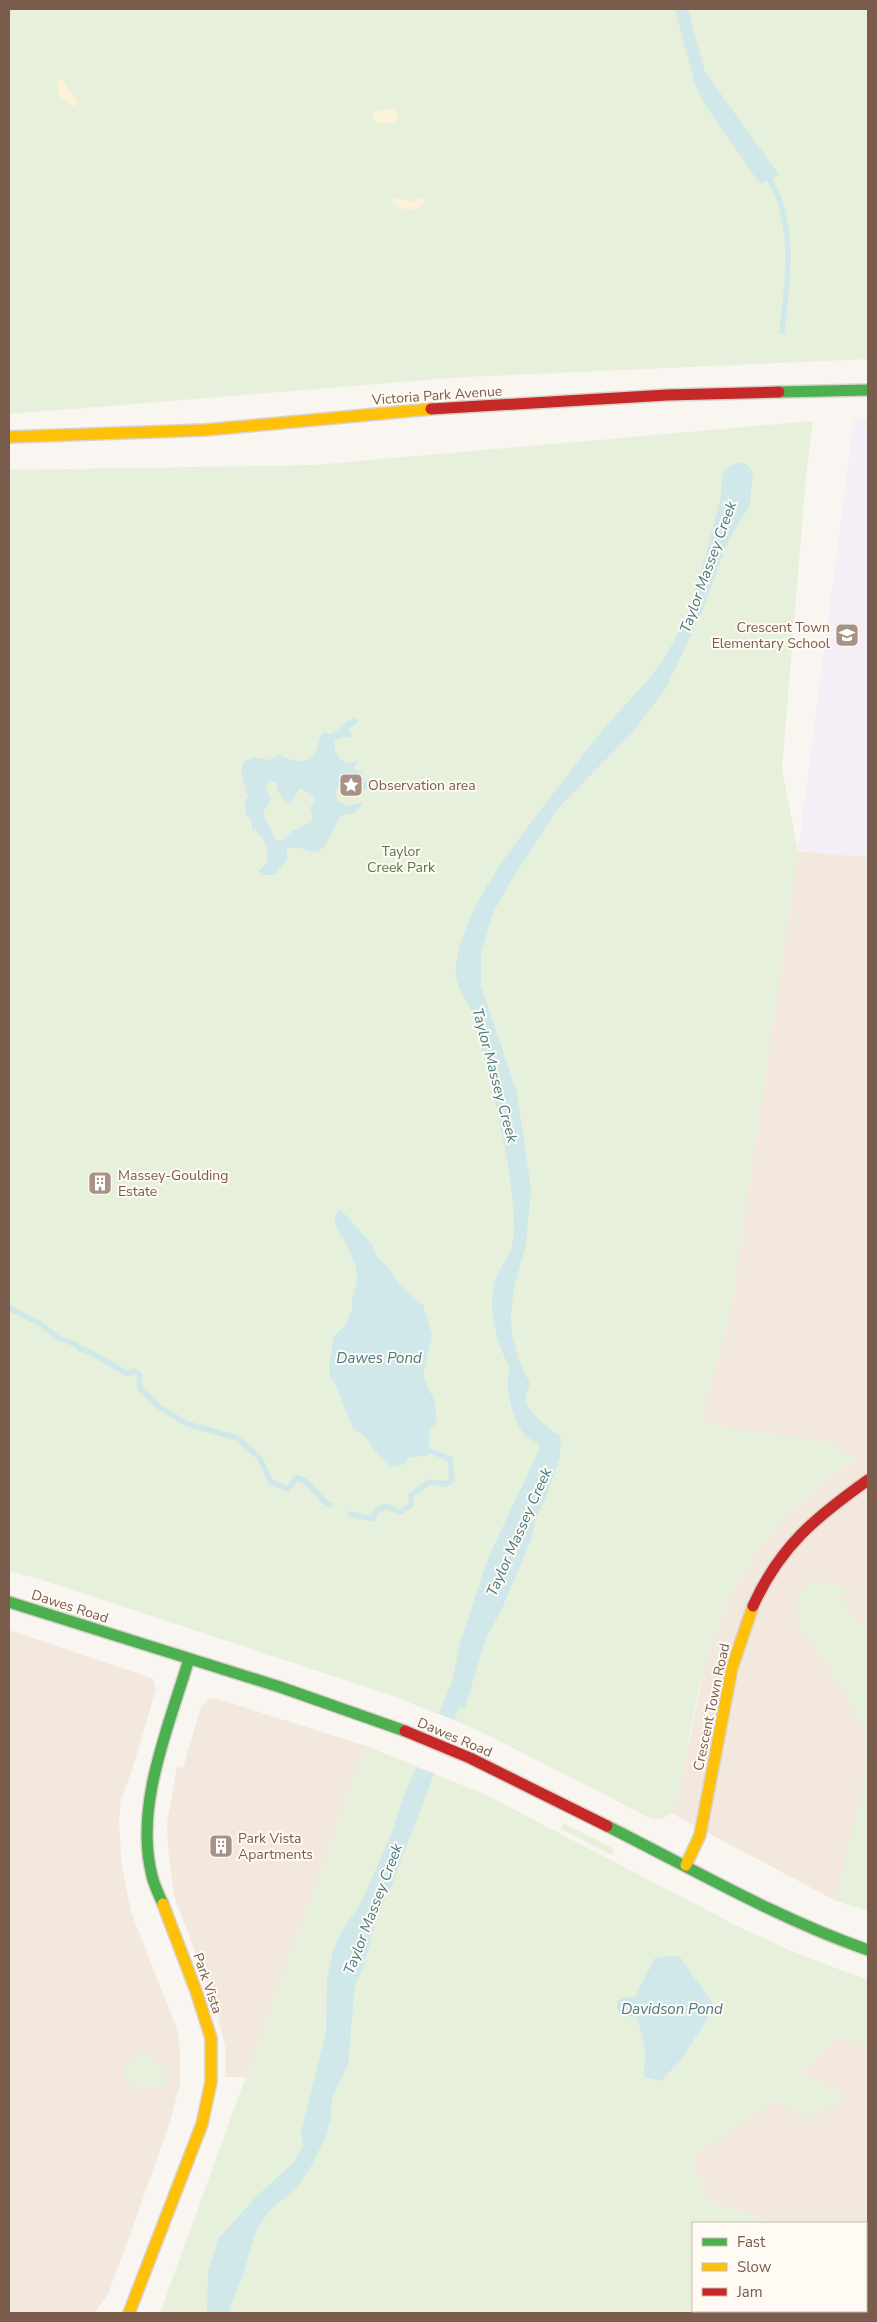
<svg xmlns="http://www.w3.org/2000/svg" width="877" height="2322" font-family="'Nunito Sans',sans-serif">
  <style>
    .residential { fill: #f2e8de }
    .education { fill: #f6eef6 }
    .green { fill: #e7f0db }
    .sand { fill: #fbf2d9 }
    .water { fill: #d0e8ea; fill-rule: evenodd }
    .pier { fill: #f9f5f0 }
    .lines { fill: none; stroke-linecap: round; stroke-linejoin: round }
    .stream { stroke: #d0e8ea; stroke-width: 5.5 }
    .fast-casing { stroke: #d9d2cb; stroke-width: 14 }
    .slow-casing { stroke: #d9d2cb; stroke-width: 14 }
    .jam-casing { stroke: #d9d2cb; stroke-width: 14 }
    .fast { stroke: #4caf50; stroke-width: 11 }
    .slow { stroke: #ffc107; stroke-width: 11 }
    .jam { stroke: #c62828; stroke-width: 11 }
    .labels { text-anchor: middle; stroke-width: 4; stroke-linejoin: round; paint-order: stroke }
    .street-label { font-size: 14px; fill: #7a5c4d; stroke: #fffaf3 }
    .poi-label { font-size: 14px; fill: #7a5c4d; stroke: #fffaf3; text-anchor: start }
    .park-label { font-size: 14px; fill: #537a41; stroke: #fffaf3 }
    .water-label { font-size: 15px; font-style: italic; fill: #437c86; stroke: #fffaf3 }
  </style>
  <rect width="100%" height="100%" fill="#f9f5f0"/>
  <path class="residential" d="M798,851l70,6v1054l-34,-11 -163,-87 7,-15 26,-129 9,-33 16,-38 22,-38 31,-40 40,-37 33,-24 -155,-38 30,-106z
    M9,1630l139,47 5,2 3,10 -23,78 -12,32 -2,23 3,46 9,44 46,117 3,20v35l-10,38 -45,127 -17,45 -13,19h-86z
    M215,1698l151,48 -120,331h-21l1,-26 -9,-41 -43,-114 -6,-48 -1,-26 10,-55 6,1 18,-62 8,-7z
    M857,1976l11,4v333h-112l1,-2h109v-88h-93l-64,-23 -17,-39z"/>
  <path class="education" d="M854,419h14v438l-70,-6z"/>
  <path class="green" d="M9,9h859v350l-404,18 -454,37z
    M813,421l-7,54 -24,294 16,82 -68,464 -30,106 32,7 98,14 25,17c-64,42 -118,105 -142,179 -17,51 -24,107 -35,160l-7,15 -11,7 -10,-2 -168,-86 -89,-36 -344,-114 -40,-11v-1101l305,-5z
    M810,1581l40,8 -10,10 28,33v279l-34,-11 28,-105 6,-57 -23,-46 -47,-70 -1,-26z
    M366,1746l116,47 257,134 59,27 70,26v67l-31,-11 -36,36 47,24 -41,23 -32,-18 -73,49 -10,11 17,39 64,23h-80v88h64l-1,2h-596z
    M564,1823l50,26 -3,6 -50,-26z
    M142,2054l1,2 10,-1 1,11 11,-1 1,21 -33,1v-3l-10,-6c-2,-8 0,-14 9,-17v-6z"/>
  <path class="sand" d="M59,79l5,2c4,8 12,14 14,22l-3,3c-11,0 -22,-16 -16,-27z
    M394,109l4,6 -2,8h-17l-6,-4 1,-8z
    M393,197l18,5 12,-5 3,4c-7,13 -24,10 -33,2z"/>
  <path class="water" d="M675,9h13l17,63 74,103 -19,9 -57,-82 -10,-24z
    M744,462l9,10 -3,33 -23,39 -24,66 -37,78 -33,44 -74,75 -50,77 -15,27 -13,42v33l36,107 14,96 -5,56 -12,43 -3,25 1,21 7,27 11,23c-1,3 -4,7 -4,11 -3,15 24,34 35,42l-1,20 -15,43 -8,16 -6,24 -30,71 -15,27 -21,70h-6l-69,182 -13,25 -14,54 -8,15 -7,81 -16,33 -1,20 -5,18 -18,36 -13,17 -26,22 -13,20 -14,47 -11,26 -2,9h-22l1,-41 10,-33 38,-42 37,-34 10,-16 -2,-15 3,-12 22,-87 1,-55 7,-30 8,-17 19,-28 32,-73 9,-29 50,-119 8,-39 28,-85 51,-108v-6c-5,-3 -12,-6 -16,-11 -10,-14 -20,-48 -13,-64 -13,-25 -23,-60 -15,-88 3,-11 12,-21 16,-32 5,-15 3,-35 1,-51 -6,-62 -23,-124 -40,-184 -5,-18 -19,-27 -16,-47 7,-61 60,-124 96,-172 21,-27 41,-55 64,-80 16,-18 33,-34 46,-54 32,-48 42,-103 57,-157 3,-9 2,-23 4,-31 3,-8 14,-10 21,-11z
    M356,717l2,5 -9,7 3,8h-9l-8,3c-2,12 4,21 15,24l7,-4 -3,9 7,2 4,10 8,6 1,3 -16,-1 -1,-4 -5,-3h-10l-7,9 2,10 11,5 14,-4 -1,4 -8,8h-9c-12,9 -12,29 -24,36 -12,7 -21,-9 -33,0v9l-12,16h-12l-5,-4c15,-8 9,-22 4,-34l-3,-2 -3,-6 -3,2 -2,-12 -5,-4 -1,-15 3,-3 -7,-25 3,-11 10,-4 15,3 11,-5c11,6 29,12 36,-4 3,-7 2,-12 7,-18l9,1 17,-14zM270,781l6,2c2,11 5,16 15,21l9,-16 11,6 4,6 -5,8 3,8 -1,6 -20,9 -8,8 -8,2c-3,-10 -9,-17 -13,-28l8,-14 -6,-12z
    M340,1209l31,34 8,17 8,6 11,17 25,22 9,30 -9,42 11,23 3,21 -7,9 -2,26 -18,1 -5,7 -14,3 -12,-11 -14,-20 -12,-7 -16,-42 -7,-11 -1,-11 5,-29 11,-10 7,-17v-9l5,-18 -1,-15 -12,-28 -7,-9 -3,-13z
    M672,1956l8,1 35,50 -35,54 -19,20 -17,-4 1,-28 -8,-32 -14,-1 -6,-8v-7l8,-4h10l20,-39z"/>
  <path class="pier" d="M436,1713l21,8 -21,53 -22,-8z"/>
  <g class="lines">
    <path class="stream" d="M766,174c31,44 22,107 16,157
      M9,1308l32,16 17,14 17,6 5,5 10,3 38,22 6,-3 5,3 1,15 18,17 29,18 50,14 22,19 12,25 17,7 8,-11c17,2 20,21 34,27
      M350,1514l23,5 3,-8 10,-5 14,6 11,-7v-10l18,-13 16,2 7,-4 -2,-21 -22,-9"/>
    <g class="fast-casing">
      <path id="fast" d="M779,392l89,-2
        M9,1602l271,85 125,44
        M607,1826c86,43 169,92 261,124
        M163,1904c-4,-9 -9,-19 -11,-28 -18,-70 17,-150 37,-217"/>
    </g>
    <g class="slow-casing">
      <path id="slow" d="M9,437l196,-7 226,-21
        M686,1865l14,-30 32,-167 21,-62
        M129,2313l73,-189 9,-42v-44l-15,-47 -33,-87"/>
    </g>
    <g class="jam-casing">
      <path id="jam" d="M431,409l236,-14 112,-3
        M753,1606c27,-60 63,-89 115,-126
        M405,1731l65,27 137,68"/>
    </g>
    <use href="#fast" class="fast"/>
    <use href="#slow" class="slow"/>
    <use href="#jam" class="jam"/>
  </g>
  <defs>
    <g id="school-square" transform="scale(1.25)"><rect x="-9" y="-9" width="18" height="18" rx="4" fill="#a69286" stroke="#fffaf3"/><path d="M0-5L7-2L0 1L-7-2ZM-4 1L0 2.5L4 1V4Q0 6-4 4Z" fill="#fff"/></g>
    <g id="sight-square" transform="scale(1.25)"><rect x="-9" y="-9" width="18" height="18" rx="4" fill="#a69286" stroke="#fffaf3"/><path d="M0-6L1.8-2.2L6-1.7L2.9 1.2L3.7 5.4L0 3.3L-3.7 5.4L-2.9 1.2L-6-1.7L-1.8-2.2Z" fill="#fff"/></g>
    <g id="building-square" transform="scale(1.25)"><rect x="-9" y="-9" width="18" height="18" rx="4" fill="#a69286" stroke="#fffaf3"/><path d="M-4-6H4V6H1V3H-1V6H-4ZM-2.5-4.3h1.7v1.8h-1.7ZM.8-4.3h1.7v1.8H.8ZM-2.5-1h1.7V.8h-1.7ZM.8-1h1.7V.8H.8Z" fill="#fff"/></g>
  </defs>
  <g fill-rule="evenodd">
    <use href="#school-square" x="847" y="635"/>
    <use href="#sight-square" x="351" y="785"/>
    <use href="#building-square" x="100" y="1183"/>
    <use href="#building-square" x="221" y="1846"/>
  </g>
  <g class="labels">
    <g class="street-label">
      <text transform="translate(437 395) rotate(-4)" y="5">Victoria Park Avenue</text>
      <text transform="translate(70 1606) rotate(18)" y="5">Dawes Road</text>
      <text transform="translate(711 1707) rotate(-78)" y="5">Crescent Town Road</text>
      <text transform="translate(455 1737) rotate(23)" y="5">Dawes Road</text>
      <text transform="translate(208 1983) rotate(71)" y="5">Park Vista</text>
    </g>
    <g class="poi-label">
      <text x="830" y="632" text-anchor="end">Crescent Town<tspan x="830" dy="16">Elementary School</tspan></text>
      <text x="368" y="790">Observation area</text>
      <text x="118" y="1180">Massey-Goulding<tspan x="118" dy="16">Estate</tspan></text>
      <text x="238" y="1843">Park Vista<tspan x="238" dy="16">Apartments</tspan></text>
    </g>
    <g class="park-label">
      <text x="401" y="856">Taylor<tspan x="401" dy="16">Creek Park</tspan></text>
    </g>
    <g class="water-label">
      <text transform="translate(708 567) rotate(-70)" y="5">Taylor Massey Creek</text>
      <text transform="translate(495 1075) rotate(75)" y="5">Taylor Massey Creek</text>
      <text x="379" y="1363">Dawes Pond</text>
      <text transform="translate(519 1532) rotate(-66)" y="5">Taylor Massey Creek</text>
      <text transform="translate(373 1909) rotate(-69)" y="5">Taylor Massey Creek</text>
      <text x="672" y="2014">Davidson Pond</text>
    </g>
  </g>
  <rect width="877" height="2322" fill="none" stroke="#7a5c4d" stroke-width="20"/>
  <rect x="692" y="2222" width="175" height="90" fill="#fffaf3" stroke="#cabbb1"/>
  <rect x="702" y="2238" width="25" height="8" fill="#4caf50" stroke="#cabbb1"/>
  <text x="737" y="2247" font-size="15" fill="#7a5c4d">Fast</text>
  <rect x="702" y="2263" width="25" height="8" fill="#ffc107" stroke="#cabbb1"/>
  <text x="737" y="2272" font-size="15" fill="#7a5c4d">Slow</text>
  <rect x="702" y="2288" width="25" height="8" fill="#c62828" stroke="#cabbb1"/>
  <text x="737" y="2297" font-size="15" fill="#7a5c4d">Jam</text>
</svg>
